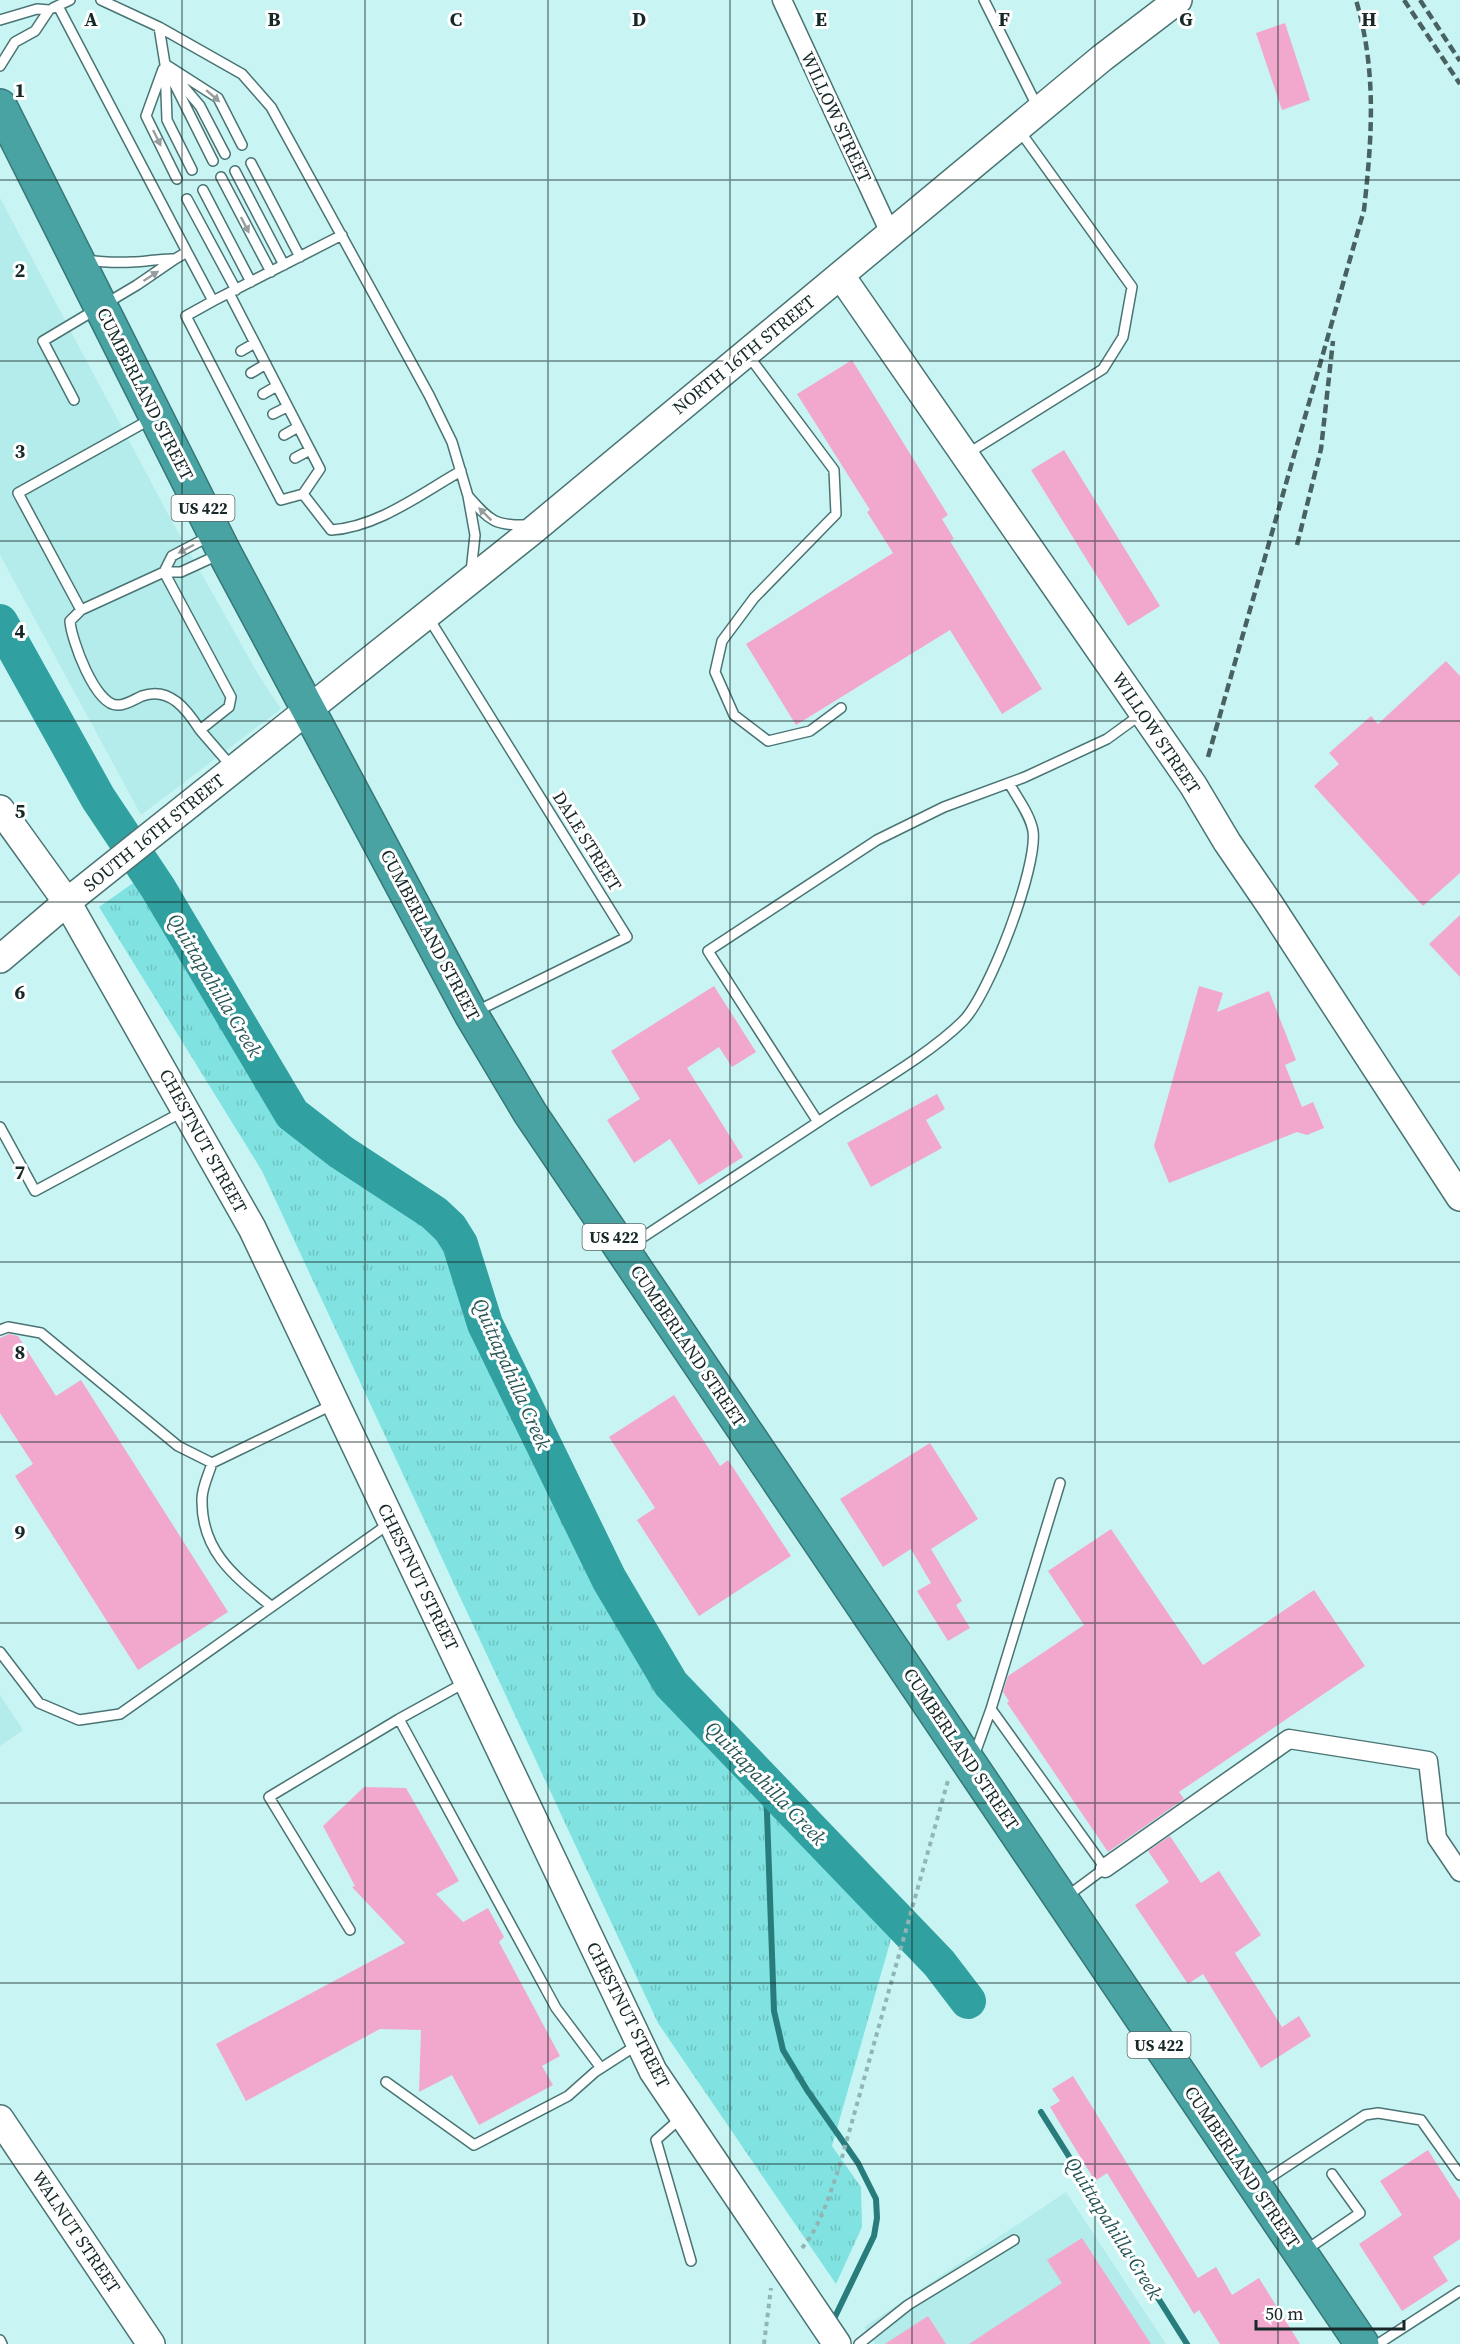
<svg xmlns="http://www.w3.org/2000/svg" width="1460" height="2344" font-family="'Source Serif 4',serif">
  <style>
    .built { fill: #b4eceb }
    .grass { fill: url(#grass-tufts) }
    .lines { fill: none; stroke-linecap: round; stroke-linejoin: round }
    .stream { stroke: #287d7c; stroke-width: 6 }
    .river { stroke: #30a1a0; stroke-width: 36 }
    .building { fill: #f2a8cc }
    .lane-casing { stroke: #4a7473; stroke-width: 12 }
    .street-casing { stroke: #4a7473; stroke-width: 21 }
    .secondary-casing { stroke: #4a7473; stroke-width: 30 }
    .highway-casing { stroke: #367877; stroke-width: 36 }
    .path { stroke: #90b5b4; stroke-width: 4; stroke-dasharray: 4.5 4.5; stroke-linecap: butt }
    .lane { stroke: #fff; stroke-width: 9 }
    .street { stroke: #fff; stroke-width: 18 }
    .secondary { stroke: #fff; stroke-width: 27 }
    .highway { stroke: #48a3a2; stroke-width: 33 }
    .rail { stroke: #486261; stroke-width: 4.5; stroke-dasharray: 9 4.5; stroke-linecap: butt }
    .oneway { fill: #969e9e }
    .grid { fill: none; stroke: #162827; stroke-width: 1.5; stroke-opacity: 0.55 }
    .labels { text-anchor: middle; stroke-width: 6; stroke-linejoin: round; paint-order: stroke }
    .shield { fill: #fff; stroke: #5c6868; stroke-width: 1.5 }
    .shield-label { font-size: 16px; font-weight: bold; fill: #162827 }
    .street-label { font-size: 18px; fill: #162827; stroke: #fff }
    .water-label { font-size: 20px; font-style: italic; fill: #285656; stroke: #fff }
    .grid-label { font-size: 20px; text-anchor: middle; font-weight: bold; fill: #162827; stroke: #fff; stroke-width: 6; stroke-linejoin: round; paint-order: stroke }
  </style>
  <defs>
    <pattern id="grass-tufts" width="24" height="20" patternUnits="userSpaceOnUse" patternTransform="scale(1.5)"><rect width="24" height="20" fill="#80e3e1"/><path d="M3 7l-1-3M5 7V3M7 7l1-3M15 17l-1-3M17 17v-4M19 17l1-3" fill="none" stroke="#6ec3c1"/></pattern>
  </defs>
  <rect width="100%" height="100%" fill="#c8f5f4"/>
  <path class="built" d="M0,198l168,316 90,160 23,35 -140,106 -141,-260z
    M0,1695l23,35 -23,16z
    M1066,2192l100,152h-291l-11,-17z"/>
  <path class="grass" d="M136,881l147,241 150,106 14,16 28,86 128,264 60,96 230,242 -61,214 29,41 1,40 -26,57 -178,-261 -396,-852 -163,-264z"/>
  <g class="lines">
    <path class="stream" d="M766,1785l8,226 9,39 24,40 51,73 18,36 1,19 -3,18 -42,87
      M1041,2112l146,232"/>
    <path class="river" d="M0,622l98,176 60,90 134,226 49,38 93,61 16,15 10,16 25,80 124,255 62,105 268,279 29,38"/>
  </g>
  <path class="building" d="M1285,23l25,77 -28,10 -26,-77z
    M852,360l96,155 -6,4 12,20 -4,2 92,148 -40,25 -52,-84 -154,95 -50,-81 147,-91 -26,-41 3,-2 -73,-116z
    M1064,450l96,156 -32,20 -97,-156z
    M1446,661l14,15v197l-37,33 -109,-120 25,-22 -10,-11 42,-37 7,8z
    M1460,915v62l-31,-33z
    M714,986l42,66 -24,15 -13,-20 -32,21 56,89 -44,28 -29,-46 -36,24 -27,-43 33,-21 -29,-48z
    M1199,986l24,7 -6,19 52,-21 27,69 -11,5 17,42 11,-5 11,26 -17,7 -10,-3 -128,51 -15,-37z
    M937,1094l8,15 -19,11 16,28 -71,39 -24,-44z
    M9,1334l9,2 38,60 25,-16 147,232 -90,58 -123,-194 18,-12 -33,-51v-75z
    M674,1395l46,71 8,-6 63,96 -92,60 -62,-96 18,-12 -46,-71z
    M930,1443l48,76 -47,30 31,52 -6,4 14,23 -22,13 -31,-50 14,-8 -20,-34 -28,18 -43,-68z
    M1111,1529l92,136 111,-75 51,76 -186,126 5,7 -76,53 -101,-149 2,-2 -6,-9 5,-16 76,-51 -36,-54z
    M364,1787l42,1 53,93 -23,13 27,28 25,-14 16,29 -5,5 61,114 -18,10 11,19 -74,40 -27,-50 -33,17 2,-62 -41,-1 -134,72 -30,-57 189,-101 -53,-56 3,-1 -32,-60z
    M1170,1836l31,47 18,-12 42,64 -26,18 47,74 17,-11 12,20 -50,32 -58,-94 -15,10 -53,-79 34,-23 -21,-31z
    M1073,2076l125,202 18,-11 16,28 27,-17 41,66h-80l-21,-34 -5,4 -87,-141 -12,8 -45,-74 10,-6 -8,-12z
    M1428,2150l32,50v39l-27,18 15,24 -46,30 -43,-67 43,-29 -22,-34z
    M1082,2238l69,106h-182l93,-61 -15,-23z
    M928,2316l18,28h-61z"/>
  <g class="lines">
    <g class="lane-casing">
      <path id="lane" d="M101,0l58,27 83,47 29,33 158,288 23,47 16,54
        M984,0l54,108
        M58,6l129,246 -12,7
        M53,8l17,-8
        M0,20l37,-11 12,1 -14,21 -20,11 -15,24
        M159,27l6,37 2,56 25,50
        M165,64l53,34 24,47
        M163,69l-17,47 31,63
        M172,73l28,33 25,48
        M171,77l42,84
        M251,163l49,94
        M235,171l49,94
        M221,177l50,95
        M203,190l48,92
        M187,199l49,91
        M187,252l26,49 129,-66
        M213,301l-27,15 95,184 22,-6 17,-25 -91,-176
        M241,351l14,-8
        M748,355l86,115 2,44 -82,84 -32,43 -7,31 19,43 34,26 42,-10 31,-23
        M251,373l15,-9
        M263,394l14,-8
        M74,400l-31,-59 94,-56 38,-26c-15,-1 -28,3 -43,3 -16,1 -31,0 -47,-2
        M273,414l14,-7
        M151,419l-133,74 63,117 83,-38h17l37,-17
        M284,435l14,-8
        M967,454l136,-85 20,-32 9,-50 -113,-157
        M295,458l15,-8
        M303,494l28,36c47,-3 89,-36 130,-59
        M164,572l67,125 -2,10 -29,23 32,37
        M164,572l8,-16 38,-20
        M471,572l4,-37 -7,-39c22,25 27,30 60,29
        M81,610l-11,11c1,18 25,84 47,84 8,1 18,-6 25,-9 28,-10 45,14 58,34
        M428,617l199,320 -150,74
        M818,1122c44,-30 109,-65 145,-101 26,-26 75,-154 70,-190 -3,-17 -16,-33 -24,-48
        M0,1127l35,64 149,-80
        M628,1247l190,-125 -110,-171 169,-111 67,-33 81,-30 82,-38 33,-24
        M0,1330l8,-3 33,6 137,113 34,17 122,-59
        M212,1463c-3,11 -10,24 -10,36 -1,52 32,77 69,107
        M0,1652l39,51 40,17 41,-6 270,-191
        M466,1682l-67,37 157,289 45,60
        M991,1709l69,-226
        M974,1756l17,-47 114,159 -39,29
        M350,1930l-81,-133 130,-78
        M386,2082l88,63 94,-49 27,-24 42,-27
        M682,2117l-26,23 35,121
        M1260,2184l105,-69 13,-2 43,7 39,55
        M1306,2250l54,-37 -28,-39
        M0,2340l2,4
        M859,2344l49,-39 106,-65
        M1378,2344l82,-53"/>
    </g>
    <g class="street-casing">
      <path id="street" d="M782,0l109,235
        M1105,1868l184,-129 139,22 9,77 23,34"/>
    </g>
    <g class="secondary-casing">
      <path id="secondary" d="M841,276l352,509 34,57 43,63 190,292
        M0,809l67,93 185,326 401,843 184,273
        M0,959l67,-57 464,-370 571,-474 76,-58
        M0,2119l151,225"/>
    </g>
    <g class="highway-casing">
      <path id="highway" d="M0,106l224,446 247,462 59,99 832,1231"/>
    </g>
    <path class="path" d="M802,2248c19,-23 27,-52 37,-80l110,-391
      M764,2344l7,-56"/>
    <use href="#lane" class="lane"/>
    <use href="#street" class="street"/>
    <use href="#secondary" class="secondary"/>
    <use href="#highway" class="highway"/>
    <path class="rail" d="M1404,0l56,84
      M1420,0l40,61
      M1297,545l24,-96 12,-108
      M1208,757l156,-547c8,-73 13,-138 -8,-210"/>
  </g>
  <defs><path id="oneway-solid" d="M-6-.8H1V-3.2L6.5 0L1 3.2V.8H-6Z" transform="scale(1.5)"/></defs>
  <g class="oneway">
    <use href="#oneway-solid" transform="translate(213 96) rotate(41)"/>
    <use href="#oneway-solid" transform="translate(157 138) rotate(64)"/>
    <use href="#oneway-solid" transform="translate(245 225) rotate(63)"/>
    <use href="#oneway-solid" transform="translate(151 276) rotate(-33)"/>
    <use href="#oneway-solid" transform="translate(485 514) rotate(-135)"/>
    <use href="#oneway-solid" transform="translate(186 549) rotate(152)"/>
  </g>
  <path class="grid" d="M182,0v2344M365,0v2344M548,0v2344M730,0v2344M912,0v2344M1095,0v2344M1278,0v2344M0,180h1460M0,361h1460M0,541h1460M0,721h1460M0,902h1460M0,1082h1460M0,1262h1460M0,1442h1460M0,1623h1460M0,1803h1460M0,1983h1460M0,2164h1460"/>
  <g class="labels">
    <g class="shield">
      <rect x="171.5" y="495" width="63" height="26" rx="4.5"/>
      <rect x="582.5" y="1224" width="63" height="26" rx="4.5"/>
      <rect x="1127.5" y="2032" width="63" height="26" rx="4.5"/>
    </g>
    <g class="shield-label">
      <text x="203" y="514">US 422</text>
      <text x="614" y="1243">US 422</text>
      <text x="1159" y="2051">US 422</text>
    </g>
    <g class="street-label">
      <text transform="translate(836 117) rotate(65)" y="6">WILLOW STREET</text>
      <text transform="translate(744 355) rotate(-39)" y="6">NORTH 16TH STREET</text>
      <text transform="translate(145 394) rotate(63)" y="6">CUMBERLAND STREET</text>
      <text transform="translate(1156 733) rotate(56)" y="6">WILLOW STREET</text>
      <text transform="translate(154 833) rotate(-39)" y="6">SOUTH 16TH STREET</text>
      <text transform="translate(587 841) rotate(58)" y="6">DALE STREET</text>
      <text transform="translate(430 935) rotate(62)" y="6">CUMBERLAND STREET</text>
      <text transform="translate(203 1141) rotate(61)" y="6">CHESTNUT STREET</text>
      <text transform="translate(688 1346) rotate(56)" y="6">CUMBERLAND STREET</text>
      <text transform="translate(418 1577) rotate(64)" y="6">CHESTNUT STREET</text>
      <text transform="translate(961 1749) rotate(56)" y="6">CUMBERLAND STREET</text>
      <text transform="translate(628 2015) rotate(63)" y="6">CHESTNUT STREET</text>
      <text transform="translate(1242 2167) rotate(56)" y="6">CUMBERLAND STREET</text>
      <text transform="translate(76 2232) rotate(56)" y="6">WALNUT STREET</text>
    </g>
    <g class="water-label">
      <text transform="translate(215 985) rotate(59)" y="7">Quittapahilla Creek</text>
      <text transform="translate(512 1374) rotate(66)" y="7">Quittapahilla Creek</text>
      <text transform="translate(766 1783) rotate(46)" y="7">Quittapahilla Creek</text>
      <text transform="translate(1114 2228) rotate(58)" y="7">Quittapahilla Creek</text>
    </g>
  </g>
  <g class="grid-label">
    <text x="91" y="26">A</text>
    <text x="274" y="26">B</text>
    <text x="456" y="26">C</text>
    <text x="639" y="26">D</text>
    <text x="821" y="26">E</text>
    <text x="1004" y="26">F</text>
    <text x="1186" y="26">G</text>
    <text x="1369" y="26">H</text>
    <text x="20" y="97">1</text>
    <text x="20" y="277">2</text>
    <text x="20" y="458">3</text>
    <text x="20" y="638">4</text>
    <text x="20" y="818">5</text>
    <text x="20" y="999">6</text>
    <text x="20" y="1179">7</text>
    <text x="20" y="1359">8</text>
    <text x="20" y="1539">9</text>
  </g>
  <path d="M1256 2320v9h148v-9" fill="none" stroke="#162827" stroke-width="3"/>
  <text x="1265" y="2320" font-size="18" fill="#162827" stroke="#ffffff" stroke-width="4.5" paint-order="stroke">50 m</text>
</svg>
